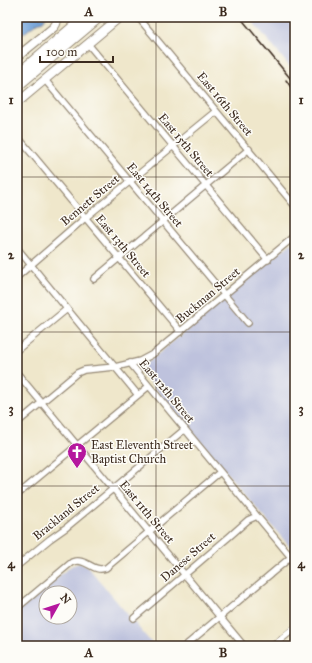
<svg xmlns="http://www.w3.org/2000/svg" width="312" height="663" font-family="'IM FELL Great Primer',serif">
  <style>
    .industrial { fill: #bec2dd; fill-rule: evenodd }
    .water { fill: #6c9ed7; stroke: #54647a }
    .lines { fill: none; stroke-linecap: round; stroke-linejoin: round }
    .street-casing { stroke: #958874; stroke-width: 8 }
    .secondary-casing { stroke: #958874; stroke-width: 10 }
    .highway-casing { stroke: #958874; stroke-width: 12 }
    .street { stroke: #fff; stroke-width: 5.5 }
    .secondary { stroke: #fff; stroke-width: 8 }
    .highway { stroke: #fff; stroke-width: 10 }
    .rail { stroke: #3b2a1e; stroke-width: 1.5 }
    .grid { fill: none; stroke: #3b2a1e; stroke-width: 1; stroke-opacity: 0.55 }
    .labels { text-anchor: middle; stroke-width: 3; stroke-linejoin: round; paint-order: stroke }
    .street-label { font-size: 12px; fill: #3b2a1e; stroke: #fdfcf7 }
    .poi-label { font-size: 12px; fill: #3b2a1e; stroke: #fdfcf7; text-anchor: start }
    .neatline { fill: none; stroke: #3b2a1e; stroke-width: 1.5 }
    .grid-label { font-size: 13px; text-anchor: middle; font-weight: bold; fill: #3b2a1e }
  </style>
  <rect width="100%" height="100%" fill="#fdfcf7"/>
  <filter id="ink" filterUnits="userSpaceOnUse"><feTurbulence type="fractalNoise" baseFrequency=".025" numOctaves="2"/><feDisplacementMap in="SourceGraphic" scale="8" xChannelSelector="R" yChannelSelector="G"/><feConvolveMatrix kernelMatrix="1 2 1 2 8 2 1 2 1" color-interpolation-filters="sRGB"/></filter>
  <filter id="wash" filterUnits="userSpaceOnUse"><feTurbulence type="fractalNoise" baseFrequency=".012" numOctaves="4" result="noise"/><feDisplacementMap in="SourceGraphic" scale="16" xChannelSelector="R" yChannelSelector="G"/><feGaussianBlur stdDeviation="0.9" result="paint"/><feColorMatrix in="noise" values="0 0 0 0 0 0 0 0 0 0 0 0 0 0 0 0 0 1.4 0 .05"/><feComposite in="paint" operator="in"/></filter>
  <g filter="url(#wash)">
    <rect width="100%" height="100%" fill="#efe7cb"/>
    <path class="industrial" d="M256,17h39v56l-43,-52z
      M295,240v313l-156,-183z
      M79,563l8,3 67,80h-137v-35l54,-45zM46,593h24v24h-24z"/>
    <path class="water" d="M17,17h29l-3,4 -6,2 -14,11 -6,-5z"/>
  </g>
  <g filter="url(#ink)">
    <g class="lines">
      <g class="street-casing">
        <path id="street" d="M138,17l157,189
          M88,44l180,216
          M17,46l5,6
          M45,80l203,243
          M17,136l164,196
          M17,248l98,119 25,-6 13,-7 142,-118
          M17,277l68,-59 131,-107
          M94,279l155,-130
          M17,350l50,-41
          M130,363l165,199
          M17,373l227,273
          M17,423l60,-50 7,-3 31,-3 23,28
          M17,495l132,-109
          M17,566l33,-27 17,-12 118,-98
          M17,608l55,-46c15,-5 20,11 34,6l114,-96
          M134,618l96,-82 18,-16 9,-4
          M185,646l106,-89
          M273,646l22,-18"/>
      </g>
      <g class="secondary-casing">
        <path id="secondary" d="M17,57l37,-30 2,-3 2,-7
          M17,103l103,-86"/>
      </g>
      <g class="highway-casing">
        <path id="highway" d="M17,75l68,-58
          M17,86l82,-69"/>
      </g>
      <use href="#street" class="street"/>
      <use href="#secondary" class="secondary"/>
      <use href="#highway" class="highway"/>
      <path class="rail" d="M240,17l55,67
        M286,80l9,13"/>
    </g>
  </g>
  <path class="grid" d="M156,17v629M17,177h278M17,332h278M17,486h278"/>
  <defs>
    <g id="church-pin" transform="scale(1)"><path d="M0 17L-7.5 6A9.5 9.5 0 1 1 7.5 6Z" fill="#b5179e" stroke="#fdfcf7"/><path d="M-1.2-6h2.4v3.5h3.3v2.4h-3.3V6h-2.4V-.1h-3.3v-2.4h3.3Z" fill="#fff"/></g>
  </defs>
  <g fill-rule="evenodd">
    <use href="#church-pin" x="77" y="452"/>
  </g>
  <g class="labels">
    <g class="street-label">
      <text transform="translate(225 104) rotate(50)" y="4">East 16th Street</text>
      <text transform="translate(186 145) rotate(50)" y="4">East 15th Street</text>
      <text transform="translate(155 195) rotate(50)" y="4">East 14th Street</text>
      <text transform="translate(90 200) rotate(-40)" y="4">Bennett Street</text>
      <text transform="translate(123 246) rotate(50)" y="4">East 13th Street</text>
      <text transform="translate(208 295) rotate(-40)" y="4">Buckman Street</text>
      <text transform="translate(167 391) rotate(50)" y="4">East 12th Street</text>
      <text transform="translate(66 512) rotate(-39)" y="4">Brackland Street</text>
      <text transform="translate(147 512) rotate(50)" y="4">East 11th Street</text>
      <text transform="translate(188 557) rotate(-41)" y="4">Danese Street</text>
    </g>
    <g class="poi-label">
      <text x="91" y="449">East Eleventh Street<tspan x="91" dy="14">Baptist Church</tspan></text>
    </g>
  </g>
  <rect width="312" height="663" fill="none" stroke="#fdfcf7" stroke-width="44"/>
  <g transform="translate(58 605) rotate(51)"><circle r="19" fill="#fdfcf7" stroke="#afa8a0"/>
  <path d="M0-3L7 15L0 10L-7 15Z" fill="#b5179e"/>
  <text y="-6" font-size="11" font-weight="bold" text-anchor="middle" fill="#3b2a1e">N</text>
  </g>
  <path d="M40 56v6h73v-6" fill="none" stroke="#3b2a1e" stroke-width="2"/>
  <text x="46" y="56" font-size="12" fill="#3b2a1e" stroke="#fdfcf7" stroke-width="3" paint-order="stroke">100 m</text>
  <rect x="22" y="22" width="268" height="619" class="neatline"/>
  <g class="grid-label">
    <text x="89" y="16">A</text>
    <text x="223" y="16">B</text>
    <text x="11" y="104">1</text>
    <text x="301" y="104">1</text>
    <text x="11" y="259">2</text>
    <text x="301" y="259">2</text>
    <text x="11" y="413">3</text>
    <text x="301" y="413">3</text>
    <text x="11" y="568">4</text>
    <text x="301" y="568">4</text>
    <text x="89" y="657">A</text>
    <text x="223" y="657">B</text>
  </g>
</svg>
